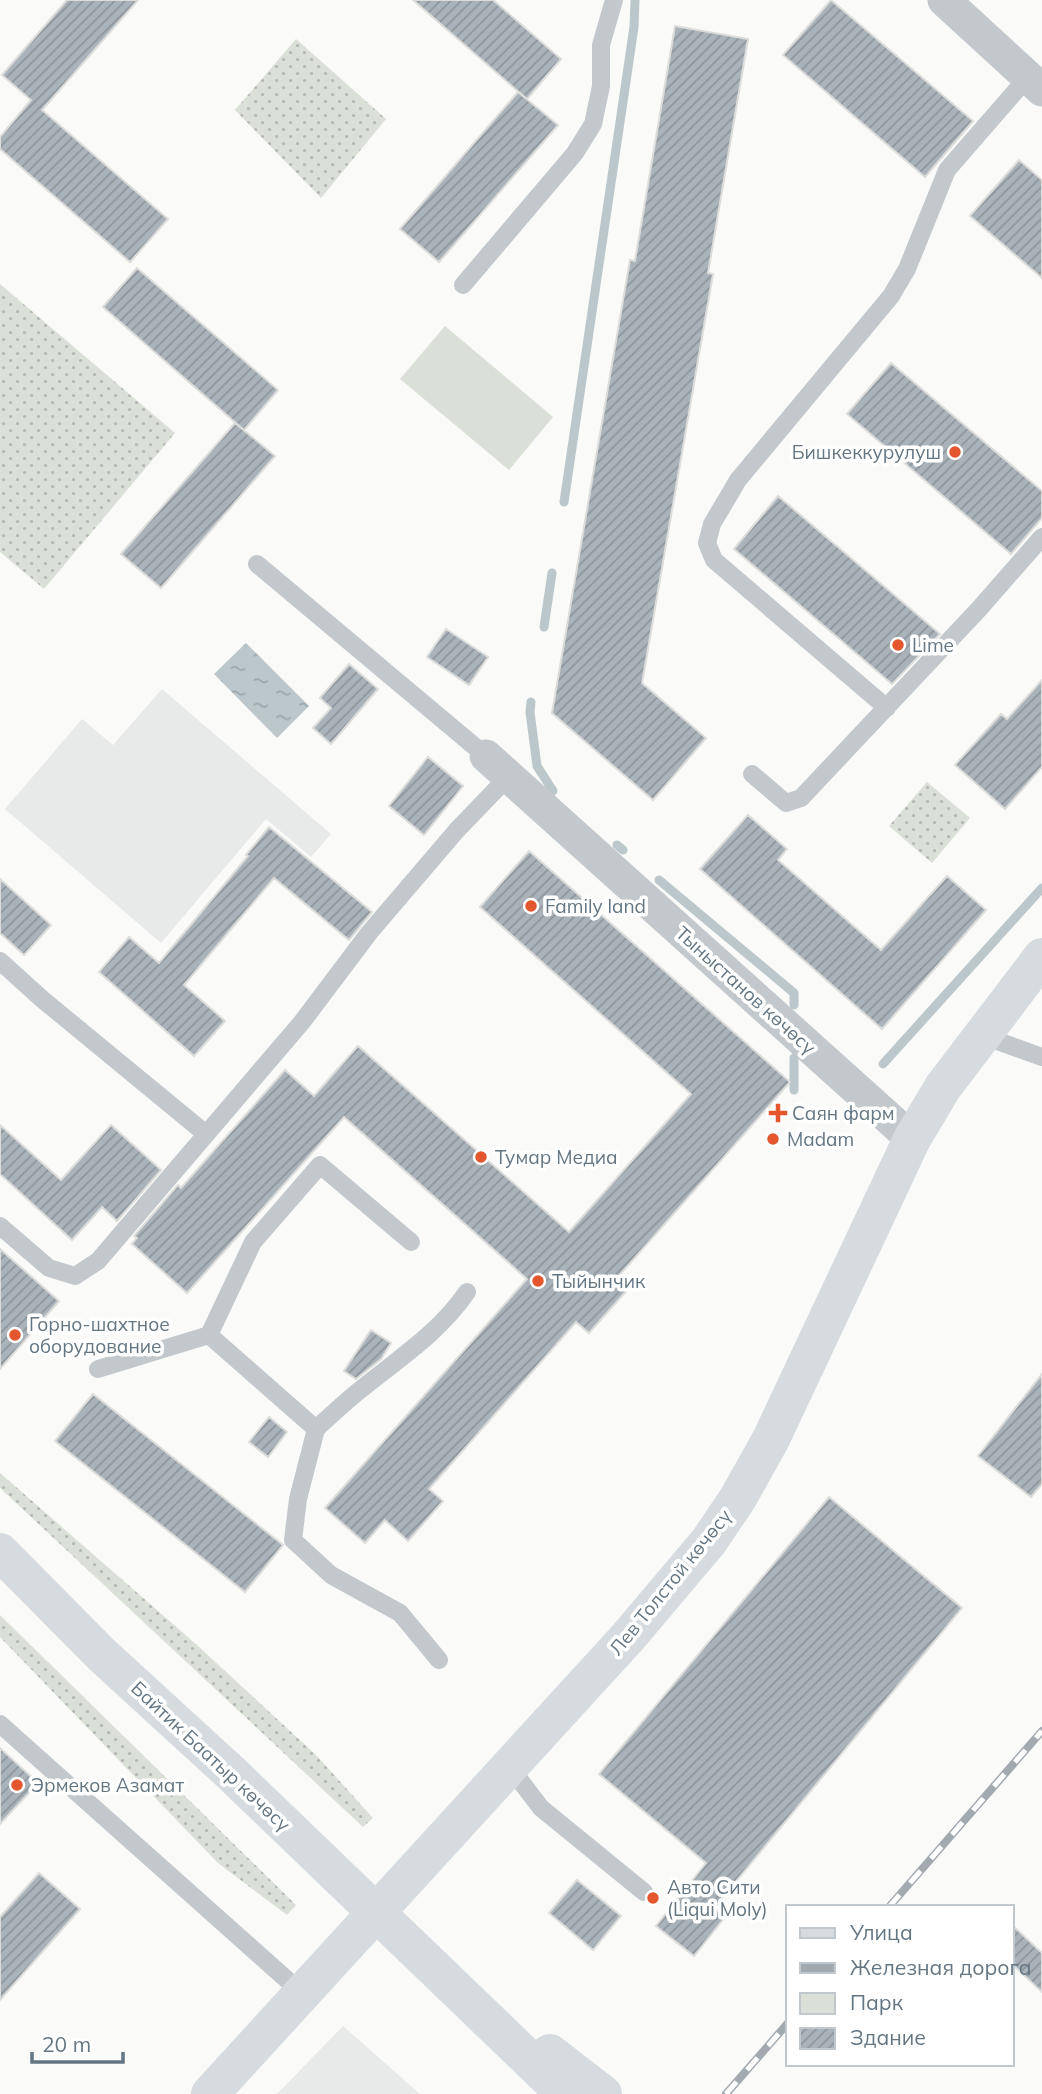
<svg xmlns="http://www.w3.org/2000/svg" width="1042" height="2094" font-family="Mulish,sans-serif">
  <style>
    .built { fill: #e8e9e9 }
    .green { fill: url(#green-dots) }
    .pitch { fill: #dadfd7 }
    .water { fill: url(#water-ripples) }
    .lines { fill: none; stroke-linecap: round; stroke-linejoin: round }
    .stream { stroke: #bbc7cb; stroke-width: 9 }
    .building { fill: url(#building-hatch); stroke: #dcdcda; stroke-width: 2 }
    .service { stroke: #c3c8cc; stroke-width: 18 }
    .minor { stroke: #c3c8cc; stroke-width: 33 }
    .primary { stroke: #d6dbdf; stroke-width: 38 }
    .rail-casing { stroke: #a2aab0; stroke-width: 8 }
    .rail { stroke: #fff; stroke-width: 5; stroke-dasharray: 16; stroke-linecap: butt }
    .poi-dot { fill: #e4572e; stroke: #fff; stroke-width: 2.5 }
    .labels { text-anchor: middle; stroke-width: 7; stroke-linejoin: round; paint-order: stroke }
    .poi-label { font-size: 19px; fill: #657683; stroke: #fff; text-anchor: start }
    .street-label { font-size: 19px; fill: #657683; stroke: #fff }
  </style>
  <defs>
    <pattern id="green-dots" width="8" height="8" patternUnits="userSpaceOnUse" patternTransform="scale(1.75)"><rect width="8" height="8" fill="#dadfd7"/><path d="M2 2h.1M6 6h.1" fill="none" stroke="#b4b9b4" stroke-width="1.8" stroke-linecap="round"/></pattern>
    <pattern id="water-ripples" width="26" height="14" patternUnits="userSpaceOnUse" patternTransform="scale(1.75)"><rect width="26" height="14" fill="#bbc7cb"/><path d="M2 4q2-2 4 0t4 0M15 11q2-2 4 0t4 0" fill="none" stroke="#9ca6aa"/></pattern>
    <pattern id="building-hatch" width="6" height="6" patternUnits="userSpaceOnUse" patternTransform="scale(1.75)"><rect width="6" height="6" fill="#aab3b9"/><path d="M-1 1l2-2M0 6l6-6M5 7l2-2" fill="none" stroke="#8e969c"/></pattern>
  </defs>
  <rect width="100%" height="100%" fill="#fafaf8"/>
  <path class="built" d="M162,689l169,145 -20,23 -45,-38 -105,124 -156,-134 77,-90 31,26z
    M343,2026l77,68h-143z"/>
  <path class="green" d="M296,39l90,80 -65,79 -86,-88z
    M0,284l175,149 -131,156 -44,-37z
    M927,782l43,36 -38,45 -43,-37z
    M0,1473l197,172 119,110 57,63 -10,9 -363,-339z
    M0,1615l296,290 -9,10 -69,-52 -218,-226z"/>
  <path class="pitch" d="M445,326l108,91 -44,53 -109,-91z"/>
  <path class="water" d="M246,643l63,63 -32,32 -63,-64z"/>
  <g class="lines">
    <path class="stream" d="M564,502l70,-475 1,-27
      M544,627l8,-54
      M531,702l-1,10 7,54 16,25
      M617,845l6,5
      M659,880l135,113v12
      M883,1064l159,-176
      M794,1090v-32"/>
  </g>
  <path class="building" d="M67,0h71l-96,110 126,109 -38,43 -130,-113v-12l31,-37 -29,-25z
    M413,0h80l68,59 -34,40z
    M831,0l142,121 -48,56 -142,-122z
    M675,26l73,13 -40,234 5,1 -71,409 64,55 -53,62 -101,-87 78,-453 5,1z
    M518,92l40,33 -119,137 -39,-33z
    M1019,160l23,20v98l-72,-62z
    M137,268l141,122 -34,40 -141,-123z
    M891,363l151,128v27l-31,36 -164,-140z
    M235,423l40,33 -114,132 -40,-34z
    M778,496l162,138 -48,50 -158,-135z
    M446,629l42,28 -19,28 -42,-28z
    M349,664l29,25 -47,55 -18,-16 18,-20 -11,-10z
    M1042,680v87l-37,42 -50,-44 46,-51 6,5z
    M428,757l35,29 -39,49 -35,-29z
    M748,815l39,34 -9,11 103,90 66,-74 39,34 -104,119 -182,-160z
    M269,827l103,85 -23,28 -75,-62 -90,107 41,36 -31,35 -95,-84 30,-35 30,26 89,-107 -2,-1z
    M529,851l261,231 -174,197 12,10 -39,44 -13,-11 -147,167 14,12 -35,40 -23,-21 -20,23 -40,-35 202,-229 -183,-162 -157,176 -55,-49 5,-6 -3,-2 44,-51 3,3 104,-118 29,26 44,-50 211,186 122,-138 -211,-187z
    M0,879l51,46 -27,30 -24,-22z
    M0,1125l61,55 50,-55 50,45 -44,51 -15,-14 -30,33 -72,-66z
    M0,1249l59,52 -59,68z
    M371,1330l20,13 -10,16 -25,20 -12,-8z
    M1042,1374v110l-11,13 -53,-41z
    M93,1394l190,151 -38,47 -190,-151z
    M269,1417l18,15 -19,25 -19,-15z
    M829,1497l133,111 -248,300 11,9 -31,39 -38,-30 50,-63 -107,-89z
    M0,1748l38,35 -38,41z
    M39,1873l41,36 -80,91v-83z
    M577,1880l44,36 -28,34 -44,-37z
    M1012,1925l30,28v39l-30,-28z"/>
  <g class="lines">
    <path class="service" d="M463,285l112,-132 18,-29 8,-38v-41l13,-45
      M257,564l229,192
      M887,708l-173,-148 -7,-17 5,-19 26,-44 153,-184 16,-27 40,-99 80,-92
      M752,774l34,29 15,-5 178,-189 63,-72
      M0,961l42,38 164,135
      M981,1035l61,22
      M0,1226l49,42 26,8 23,-15 204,-239 67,-89 88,-103 51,-53
      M209,1335l44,-93 67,-77 91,77
      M98,1369l111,-34 107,94 -18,70 -5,41 38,35 69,38 39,47
      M316,1429c14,-13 29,-27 44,-39 38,-31 79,-57 107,-98
      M0,1724l303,270
      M509,1766l32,42 103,84"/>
    <path class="minor" d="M944,0l98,90
      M486,756l426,383"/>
    <path class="primary" d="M0,1552l101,102 130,119 334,321
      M550,2053l53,41
      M210,2094l418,-457 81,-96 29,-43 33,-59 141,-300 31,-52 99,-130"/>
    <g class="rail-casing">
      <path id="rail" d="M889,1907l153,-176
        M726,2094l62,-71"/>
    </g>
    <use href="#rail" class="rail"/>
  </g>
  <g class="poi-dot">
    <circle cx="955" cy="452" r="7"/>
    <circle cx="898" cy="645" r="7"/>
    <circle cx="531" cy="906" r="7"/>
    <path d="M774.5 1102.5h7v7h7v7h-7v7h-7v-7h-7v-7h7z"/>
    <circle cx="773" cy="1139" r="7"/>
    <circle cx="481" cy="1157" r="7"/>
    <circle cx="538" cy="1281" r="7"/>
    <circle cx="15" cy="1335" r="7"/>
    <circle cx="17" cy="1785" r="7"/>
    <circle cx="653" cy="1898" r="7"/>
  </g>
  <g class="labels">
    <g class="poi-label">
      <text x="941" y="459" text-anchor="end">Бишкеккурулуш</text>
      <text x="912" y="652">Lime</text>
      <text x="545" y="913">Family land</text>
      <text x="792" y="1120">Саян фарм</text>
      <text x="787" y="1146">Madam</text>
      <text x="495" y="1164">Тумар Медиа</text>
      <text x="552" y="1288">Тыйынчик</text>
      <text x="29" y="1331">Горно-шахтное<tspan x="29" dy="22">оборудование</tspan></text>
      <text x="31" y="1792">Эрмеков Азамат</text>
      <text x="667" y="1894">Авто Сити<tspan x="667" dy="22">(Liqui Moly)</tspan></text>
    </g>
    <g class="street-label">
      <text transform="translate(746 990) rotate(42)" y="7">Тыныстанов көчөсү</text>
      <text transform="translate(670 1582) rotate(-51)" y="7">Лев Толстой көчөсү</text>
      <text transform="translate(211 1756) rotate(43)" y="7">Байтик Баатыр көчөсү</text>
    </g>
  </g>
  <rect x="786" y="1905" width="228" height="161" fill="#ffffff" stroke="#c1c8cd" stroke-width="2"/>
  <rect x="800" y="1928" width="35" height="10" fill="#d6dbdf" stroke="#c1c8cd" stroke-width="2"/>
  <text x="850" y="1940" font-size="21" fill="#657683">Улица</text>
  <rect x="800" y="1963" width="35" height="10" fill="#a2aab0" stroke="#c1c8cd" stroke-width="2"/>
  <text x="850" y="1975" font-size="21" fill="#657683">Железная дорога</text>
  <rect x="800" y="1993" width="35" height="21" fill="#dadfd7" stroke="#c1c8cd" stroke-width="2"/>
  <text x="850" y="2010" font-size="21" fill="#657683">Парк</text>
  <rect x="800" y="2028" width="35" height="21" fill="url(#building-hatch)" stroke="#c1c8cd" stroke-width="2"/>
  <text x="850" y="2045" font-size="21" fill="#657683">Здание</text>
  <path d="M32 2052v10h91v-10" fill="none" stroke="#657683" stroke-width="3.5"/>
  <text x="42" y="2052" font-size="21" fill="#657683" stroke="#ffffff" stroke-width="5" paint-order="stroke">20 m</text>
</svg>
